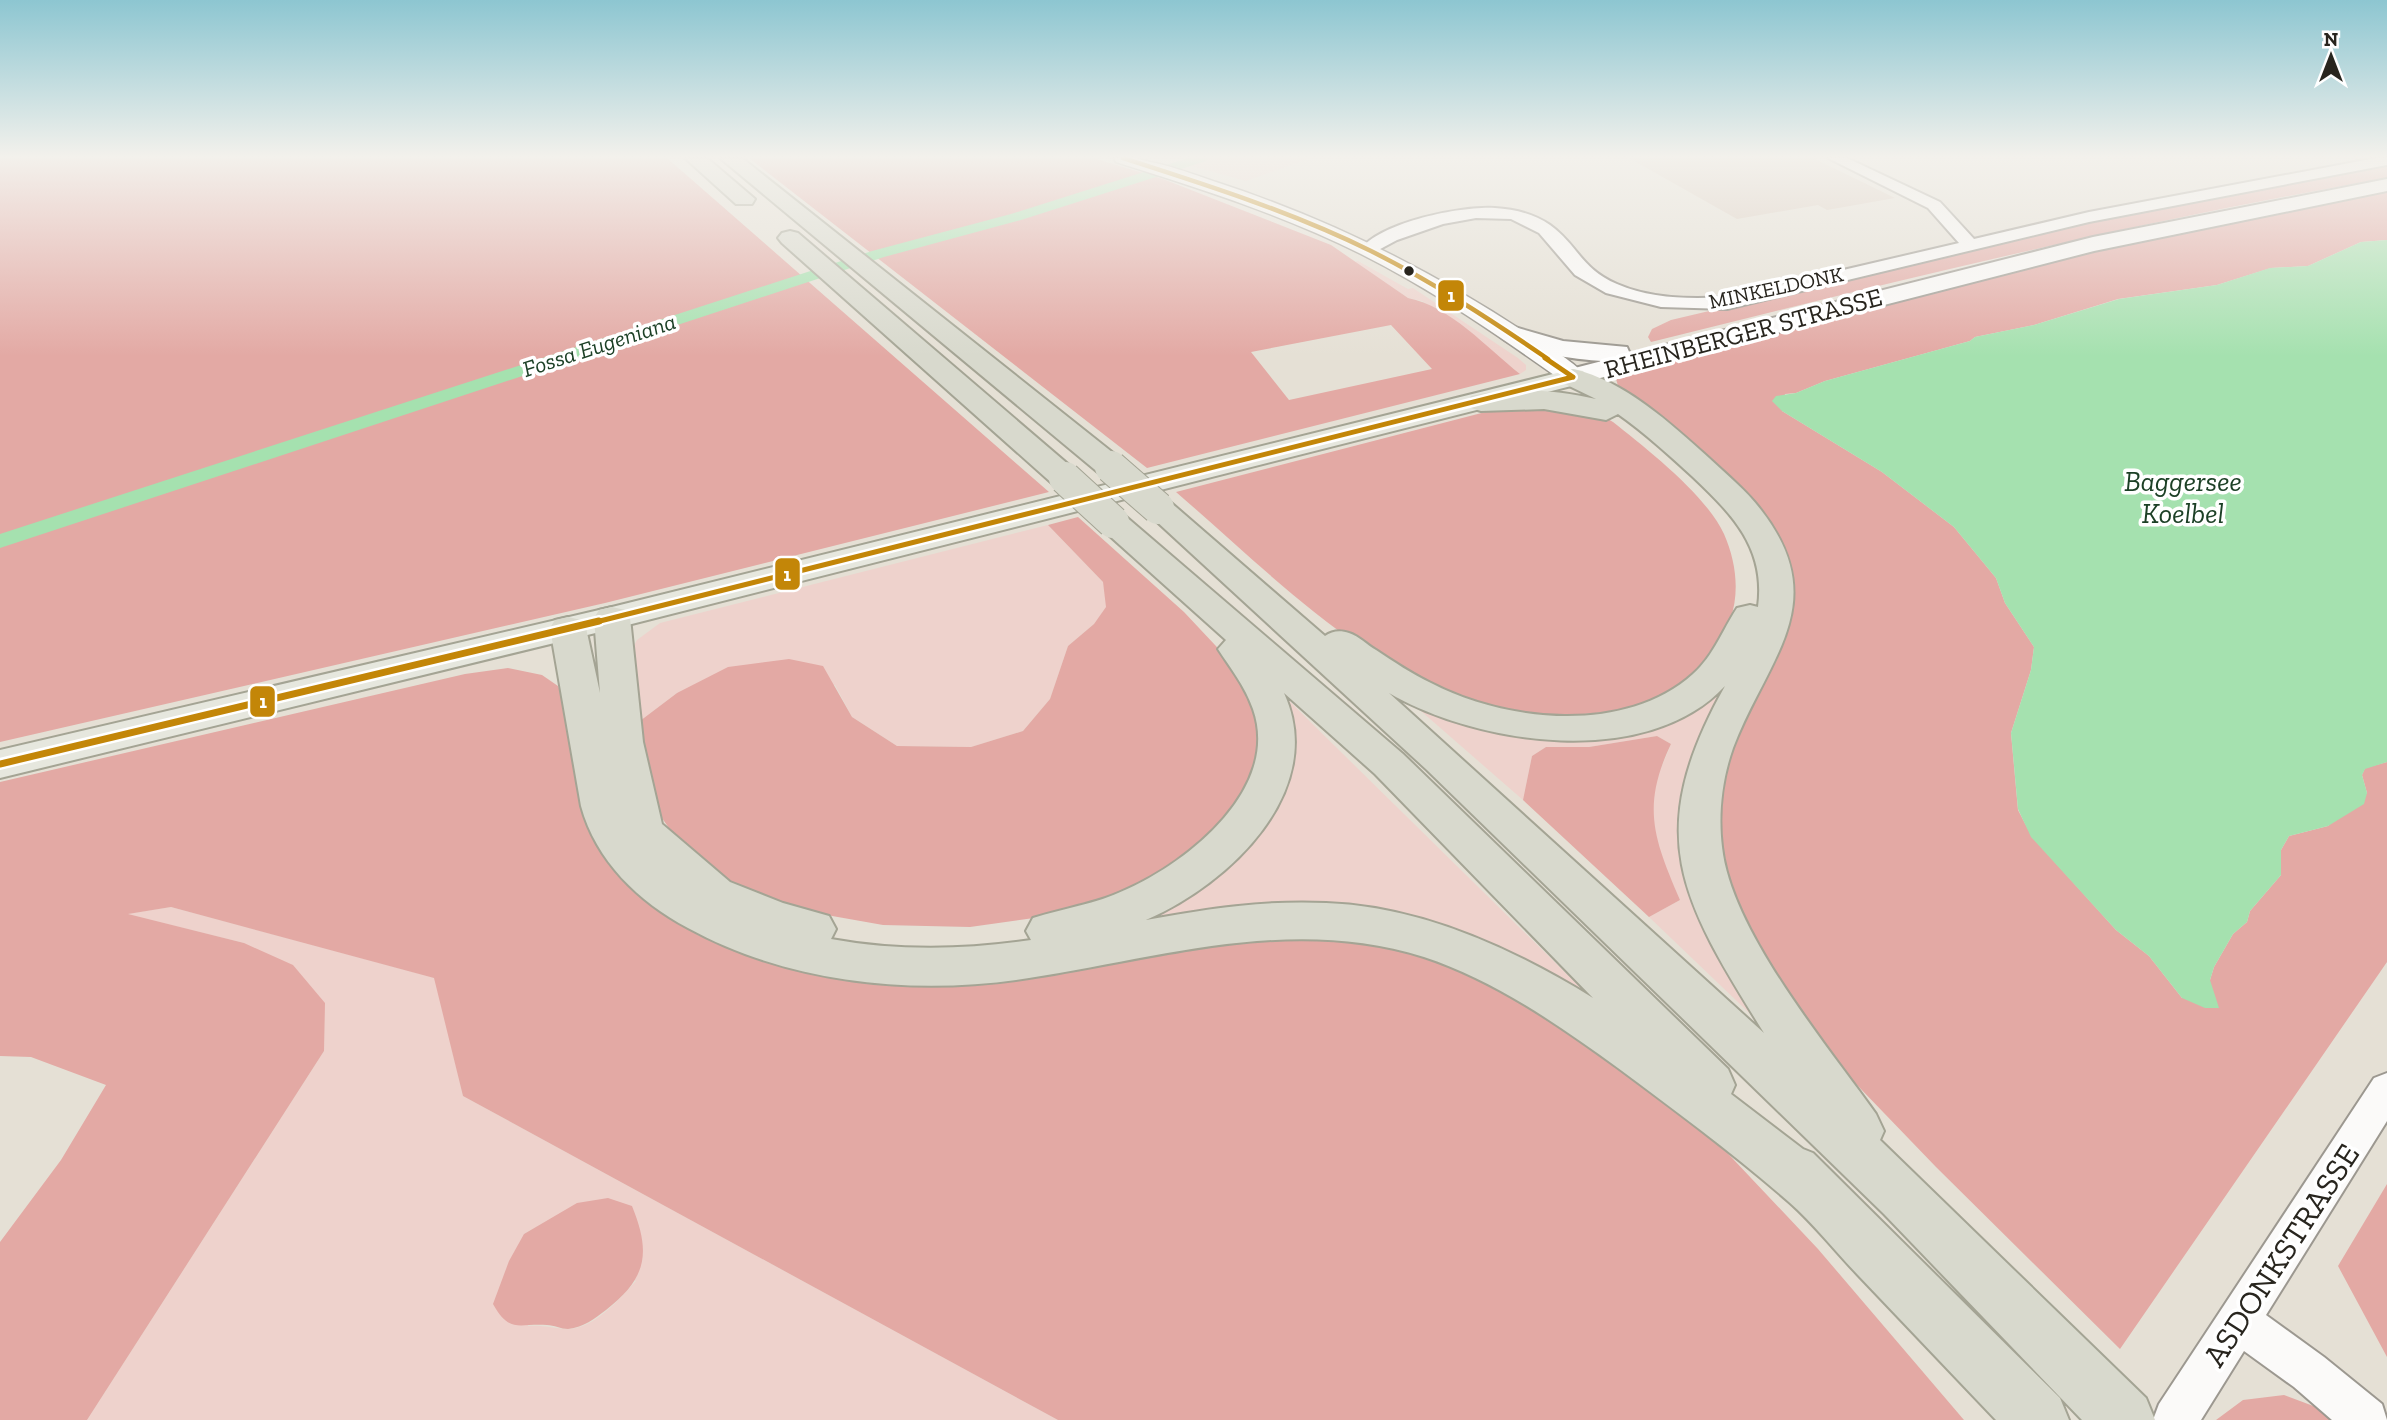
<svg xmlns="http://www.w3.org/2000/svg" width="2387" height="1420" font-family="'Zilla Slab',serif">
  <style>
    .green { fill: #eed2cc; fill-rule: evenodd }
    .forest { fill: #e3a9a4; fill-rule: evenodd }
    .water { fill: #a5e1af }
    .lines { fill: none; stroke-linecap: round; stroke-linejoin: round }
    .canal { fill: #a5e1af; fill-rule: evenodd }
    .building { fill: #dacabd }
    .minor-casing { stroke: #9c9890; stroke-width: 4 }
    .tertiary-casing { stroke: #9c9890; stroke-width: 3 }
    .secondary-casing { stroke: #9c9890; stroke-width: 4 }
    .primary-casing { stroke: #a4a494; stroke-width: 4 }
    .motorway-casing { stroke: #a4a494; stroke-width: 4 }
    .minor { fill: #fbfaf9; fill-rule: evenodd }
    .tertiary { fill: #fbfaf9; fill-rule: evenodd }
    .secondary { fill: #fbfaf9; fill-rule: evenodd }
    .primary { fill: #e6e7de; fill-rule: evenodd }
    .motorway { fill: #d8d9cd; fill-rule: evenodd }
    .motorway-bridge-casing { stroke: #a4a494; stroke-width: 34; stroke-linecap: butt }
    .motorway-bridge { stroke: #d8d9cd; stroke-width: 32 }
    .bus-1-far2-casing { stroke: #fff; stroke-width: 8 }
    .bus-1-far1-casing { stroke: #fff; stroke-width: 10 }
    .bus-1-casing { stroke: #fff; stroke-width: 12 }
    .bus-1-far2 { stroke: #c38608; stroke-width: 4.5 }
    .bus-1-far1 { stroke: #c38608; stroke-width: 5 }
    .bus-1 { stroke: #c38608; stroke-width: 7 }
    .bus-dot { fill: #28251e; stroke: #fff; stroke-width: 2.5 }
    .labels { text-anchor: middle; stroke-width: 7; stroke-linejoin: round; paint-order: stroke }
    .far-street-label { font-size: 21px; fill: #28251e; stroke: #fff }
    .far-water-label { font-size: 23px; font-style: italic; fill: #1c4026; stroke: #fff }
    .street-label { font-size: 26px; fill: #28251e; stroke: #fff }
    .water-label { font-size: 28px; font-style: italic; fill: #1c4026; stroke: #fff }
    .near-street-label { font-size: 32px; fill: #28251e; stroke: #fff }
    .line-badge { stroke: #fff; stroke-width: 2.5 }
    .badge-label { font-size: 19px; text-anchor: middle; font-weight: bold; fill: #fff }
  </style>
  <rect width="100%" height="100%" fill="#e5e0d5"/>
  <path class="green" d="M1209,158h102l-65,23 -58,-16z
    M1358,261l50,28 5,-1 105,70 8,7v5l-6,4 -65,-52 -33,-21 -14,-3 -53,-36z
    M1048,525l55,57 4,25 -13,17 -26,22 -18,53 -27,32 -52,16 -74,-1 -45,-29 -17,-32 -158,8 -41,31 -5,-73 6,-11 23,-17z
    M1733,667l32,361 -116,-111 31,-17c-15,-33 -34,-73 -26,-110 3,-16 11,-30 17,-46l-14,-8 -68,11h-43l-14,9 -9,44 -117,-102 191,34z
    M1281,693l305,300 -3,2 -460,-68z
    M171,907l264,71 28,118 595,324h-971l237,-369 -80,-108 -118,-29zM547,1221l89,60c-18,19 -42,49 -71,48 -13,-1 -22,-4 -37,-3l-4,-92z"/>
  <path class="forest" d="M0,158h667l382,334 -444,111 -605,139z
    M749,158h344l70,21 168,66 77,53c42,8 79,50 112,76l-373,94zM1391,325l41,44 -143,31 -38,-48z
    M2387,165v13c-248,43 -492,103 -736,164l-3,-5 4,-8 19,-9 427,-101z
    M2387,191v49l-26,2 -53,24 -37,2 -54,17 -99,14 -84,26 -59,12 -5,4 -145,40 -29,12 -11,1 -3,17 100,61 72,55 42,51 9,25 29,44 -3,23 -20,63 7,77 14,27 84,93 33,26 33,42 28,-18 4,-13 19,-33 14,-12 3,-11 31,-36v-25l8,-14 39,-10 39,-33 -5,-18 3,-7 22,-6v200l-267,387 -184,-182 -104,-108 -53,-74 -53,-103 -9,-48v-40l23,-66 37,-68 11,-33 4,-30 -6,-32 -167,-176 -3,-10 12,-7 416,-108 114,-27z
    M1531,403l70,12 12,7c33,26 94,74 111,112 17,39 17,81 -10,115 -5,6 -10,15 -16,21 -56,56 -166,52 -236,28 -108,-36 -201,-133 -286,-206l321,-83z
    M1078,517l106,95 46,49 25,40 6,28 -8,52 -41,56 -25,20 -76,43 -70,17 -71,10 -87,-2 -79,-14 -47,-14 -67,-39 -33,-47 -21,-87 41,-31 51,-26 61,-8 34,7 29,51 45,29 74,1 52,-16 27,-32 18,-53 26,-22 12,-17 -3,-25 -55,-57z
    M508,668l34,7 16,11 91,215 49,34 66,24 449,-20 133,-1 79,19 93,35 199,150 101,107 146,171h-906l-595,-324 -29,-118 -263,-71 -43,7 116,29 49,22 32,38 -1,48 -237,369h-87v-178l61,-82 45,-75 -75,-28 -31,-1v-274l465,-108z
    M1657,736l14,8c-30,63 -17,95 9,156l-31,17 -126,-117 9,-44 14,-9h43z
    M2387,1184v173l-49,-91z
    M608,1198l24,8c19,47 15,72 -26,104 -12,9 -22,17 -38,19 -7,0 -14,-4 -21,-4 -29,-2 -37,9 -54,-21l16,-43 15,-27 53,-31z
    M2284,1395l40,15 16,10h-124l27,-20z"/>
  <path class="water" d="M2387,240v522l-22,7 -3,6 5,18 -3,11 -36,22 -39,10 -8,14v25l-31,36 -3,11 -14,12 -19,33 -4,13 9,28h-14l-23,-10 -33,-42 -33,-26 -85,-93 -13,-28 -7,-76 20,-63 3,-23 -29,-44 -9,-25 -42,-51 -72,-55 -100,-61 -10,-10 4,-5 20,-3 29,-12 145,-40 5,-4 59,-12 85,-26 98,-14 53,-17 38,-2 53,-24z"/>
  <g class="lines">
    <path class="canal" d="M1188,158h20l-2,3 -185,59 -137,37 -884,291v-14l872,-283 139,-37z"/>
  </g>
  <path class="building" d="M1629,158h184l82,40 -68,12 -9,-5 -81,14z"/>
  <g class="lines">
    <g class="minor-casing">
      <path id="minor" d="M1828,158h19l93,44 34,37 115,-27 287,-54h11v7l-298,57 -362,87 -66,-2 -55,-14 -31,-18 -36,-42 -28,-14 -35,-1 -33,6 -46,16 -28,15 -9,-5c21,-28 101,-44 135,-42 19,1 39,6 55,17 27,19 31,44 67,59 34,15 73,15 110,13l232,-54 -31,-35z
        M2387,1073v48l-121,194 58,42 58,47 5,16h-55l-38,-33 -50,-36 -43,69h-48l6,-16 215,-326z"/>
    </g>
    <g class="tertiary-casing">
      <path id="tertiary" d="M1114,158c37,0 67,12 102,24 111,36 213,87 310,151 18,13 47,26 60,44l-4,5 -9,3 -9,-3c-65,-46 -131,-92 -203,-128 -78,-39 -162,-66 -245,-92z"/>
    </g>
    <g class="secondary-casing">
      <path id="secondary" d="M2387,179v12l-293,60 -521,134 -10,-2 -4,-6 4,-6 39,-10c-22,-1 -92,-9 -104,-27l4,-6 9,-2 52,15 64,6 3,7 463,-117z"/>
    </g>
    <g class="primary-casing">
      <path id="primary" d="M1573,369l10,2 4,6 -4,6 -971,246 -612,149v-28l612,-143z"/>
    </g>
    <g class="motorway-casing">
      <path id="motorway" d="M685,158h22l48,41 -3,5h-16z
        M720,158h22l380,302 4,7 -4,7 -11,2 -11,-2z
        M790,231l8,2 278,238 5,7 -5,7 -11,2 -11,-2 -272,-242 -4,-5 4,-5z
        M1573,369c52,12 97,54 136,89 18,17 37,32 52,52 73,94 5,150 -28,238 -11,31 -15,66 -11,99 9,84 105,198 154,267l8,17 -4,9 266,258 9,22h-73l-198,-206 -457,-444 -285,-262 5,-7 11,-3 11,3 156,135c7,-5 15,-6 24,-3 10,3 18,12 27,17 18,12 36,24 55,33 75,39 194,52 262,-9 21,-19 29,-43 44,-66l13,-3 8,2c8,-59 -26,-93 -65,-130 -24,-22 -48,-44 -75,-63l-12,6 -62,-11 -63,2 -10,-3 -4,-6 4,-6c39,-10 86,-6 125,3l-33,-16 -4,-6 4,-6zM1725,686c-83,149 -45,212 39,347l-375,-340c89,52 258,77 336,-7z
        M1113,512l11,3 279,239 325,315 7,16 -4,9 72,55 10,4 247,245 9,22h-73c-46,-48 -92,-97 -138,-145 -23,-24 -44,-51 -69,-73 -54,-47 -113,-91 -171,-134 -59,-43 -124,-88 -194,-111 -133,-42 -263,1 -395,21 -113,18 -239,6 -341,-50 -49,-26 -92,-67 -107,-122l-31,-178 5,-8 13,-3 13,3 5,8 14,65 -6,-75 5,-8 13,-3 13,3 5,8 13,124 19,82 68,58 53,21 46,13 7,13 -5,10c66,12 133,11 200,1l-5,-9 7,-13c31,-10 63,-14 92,-28 64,-28 156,-102 128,-181 -8,-23 -22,-40 -35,-60l8,-9 -124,-111 -5,-7 5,-7zM1284,693l91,81 218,224c-79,-49 -173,-92 -267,-95 -61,-3 -120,6 -180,17 84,-36 182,-130 138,-227z"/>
    </g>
    <use href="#minor" class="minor"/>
    <use href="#tertiary" class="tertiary"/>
    <use href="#secondary" class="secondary"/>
    <use href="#primary" class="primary"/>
    <use href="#motorway" class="motorway"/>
    <g class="motorway-bridge-casing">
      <path id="motorway-bridge" d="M1111,467l47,41
        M1065,478l48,44"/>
    </g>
    <use href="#motorway-bridge" class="motorway-bridge"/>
    <g class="bus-1-far2-casing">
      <path id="bus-1-far2" d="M1123,158c84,27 169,54 248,93 62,31 120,69 177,108"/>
    </g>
    <g class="bus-1-far1-casing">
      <path id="bus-1-far1" d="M1545,358l28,19
        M592,623l981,-246"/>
    </g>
    <g class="bus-1-casing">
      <path id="bus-1" d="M0,764l599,-143"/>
    </g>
    <use href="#bus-1-far2" class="bus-1-far2"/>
    <use href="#bus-1-far1" class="bus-1-far1"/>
    <use href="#bus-1" class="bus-1"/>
  </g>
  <linearGradient id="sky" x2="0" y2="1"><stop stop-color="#8dc6d1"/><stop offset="0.44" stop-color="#f3f1ec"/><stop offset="1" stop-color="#f3f1ec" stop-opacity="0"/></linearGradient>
  <rect width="2387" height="356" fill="url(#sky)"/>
  <circle class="bus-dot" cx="1409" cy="271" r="6"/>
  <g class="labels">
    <g class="far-street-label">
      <text transform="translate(1776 288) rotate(-12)" y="7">MINKELDONK</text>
    </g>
    <g class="far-water-label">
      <text transform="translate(599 345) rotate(-18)" y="8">Fossa Eugeniana</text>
    </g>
    <g class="street-label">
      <text transform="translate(1743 333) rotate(-15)" y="9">RHEINBERGER STRASSE</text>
    </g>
    <g class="water-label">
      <text x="2183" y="491">Baggersee<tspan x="2183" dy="32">Koelbel</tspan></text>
    </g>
    <g class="near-street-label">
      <text transform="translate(2281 1255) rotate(-57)" y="11">ASDONKSTRASSE</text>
    </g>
  </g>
  <g class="line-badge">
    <rect x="1437" y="279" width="28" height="33" rx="7" fill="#c38608"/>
    <rect x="774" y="557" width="27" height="34" rx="7" fill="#c38608"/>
    <rect x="249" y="685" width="27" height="33" rx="7" fill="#c38608"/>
  </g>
  <g class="badge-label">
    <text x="1451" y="302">1</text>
    <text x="787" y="581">1</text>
    <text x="263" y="708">1</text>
  </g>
  <g transform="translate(2331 56)" stroke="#ffffff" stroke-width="5" paint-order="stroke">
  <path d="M0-5L12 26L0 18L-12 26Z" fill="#28251e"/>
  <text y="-10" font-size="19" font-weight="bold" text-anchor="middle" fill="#28251e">N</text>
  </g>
</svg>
